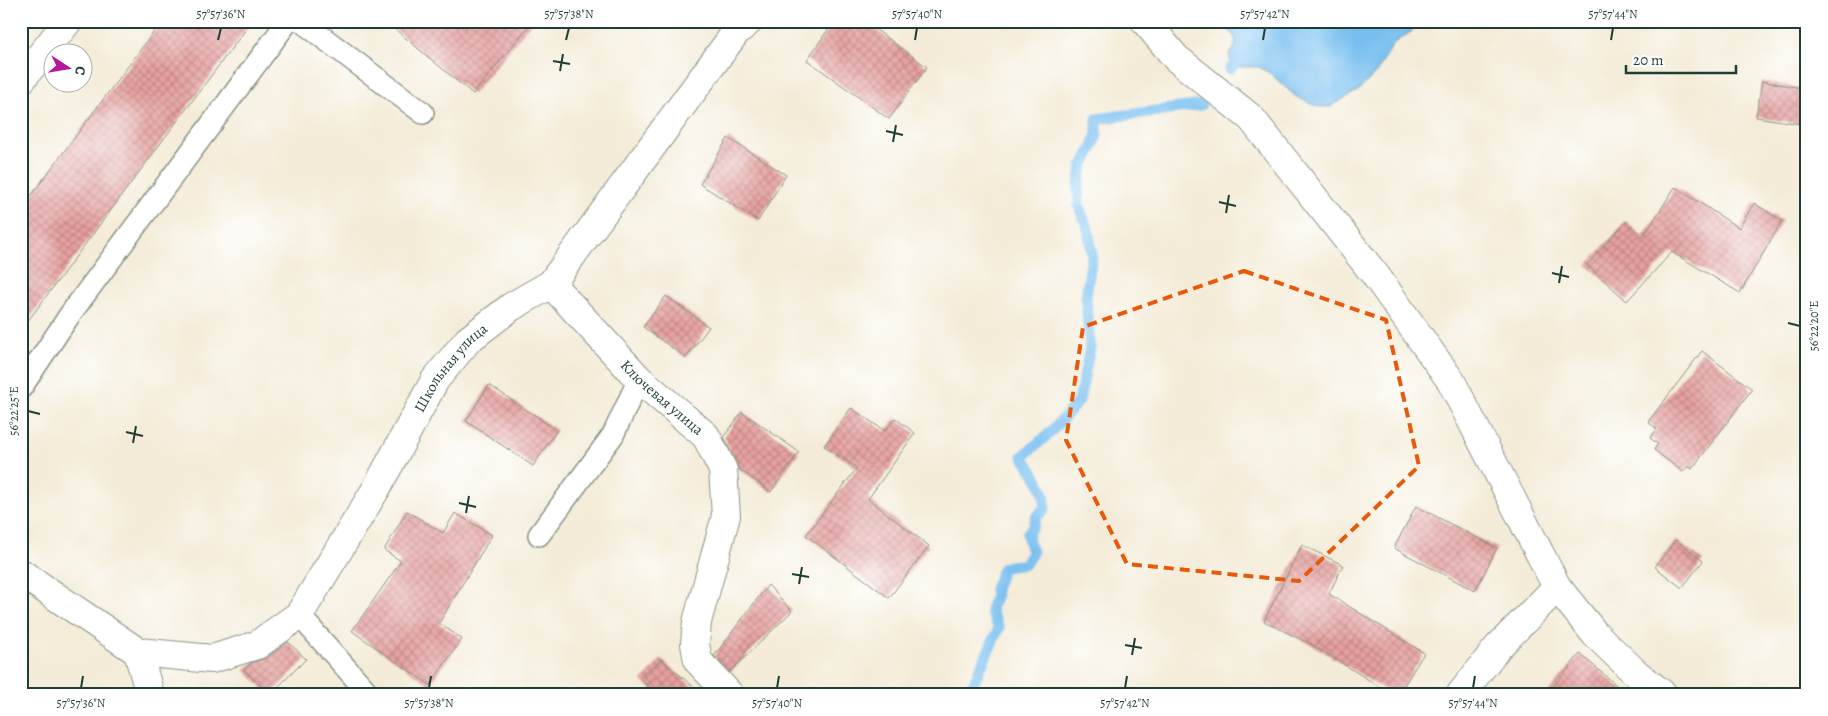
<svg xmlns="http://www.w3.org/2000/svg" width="1828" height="716" font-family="Alegreya,serif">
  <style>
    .water { fill: #78bff0; stroke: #4c7e92 }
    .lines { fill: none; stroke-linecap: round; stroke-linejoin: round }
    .stream { stroke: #78bff0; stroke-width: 11 }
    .building { fill: url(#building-cross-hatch) }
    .lane-casing { stroke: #8a9486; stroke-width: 24 }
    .street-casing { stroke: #8a9486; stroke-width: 30 }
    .lane { stroke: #fff; stroke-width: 21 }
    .street { stroke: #fff; stroke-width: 28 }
    .marked { fill: none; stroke: #e8590c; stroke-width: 4; stroke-dasharray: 10 6; stroke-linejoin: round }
    .ticks { fill: none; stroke: #1f3d34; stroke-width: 2 }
    .labels { text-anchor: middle; stroke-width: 5; stroke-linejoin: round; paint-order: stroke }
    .street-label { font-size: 15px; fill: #1f3d34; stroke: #fff }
    .neatline { fill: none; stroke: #1f3d34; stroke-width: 2 }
    .ticks-label { font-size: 12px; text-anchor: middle; fill: #1f3d34 }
  </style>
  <defs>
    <pattern id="building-cross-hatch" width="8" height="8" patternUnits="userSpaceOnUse" patternTransform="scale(1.25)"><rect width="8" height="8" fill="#e8a1a0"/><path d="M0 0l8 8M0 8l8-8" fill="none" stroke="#bb8483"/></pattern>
  </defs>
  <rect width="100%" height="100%" fill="#fff"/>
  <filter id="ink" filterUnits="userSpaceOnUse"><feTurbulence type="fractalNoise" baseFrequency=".02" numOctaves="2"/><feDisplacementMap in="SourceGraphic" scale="10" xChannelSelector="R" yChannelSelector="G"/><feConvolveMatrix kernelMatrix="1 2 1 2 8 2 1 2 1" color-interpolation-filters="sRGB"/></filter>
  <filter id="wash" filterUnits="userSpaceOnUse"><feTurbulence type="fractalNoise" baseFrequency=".0096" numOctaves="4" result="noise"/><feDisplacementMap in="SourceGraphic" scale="20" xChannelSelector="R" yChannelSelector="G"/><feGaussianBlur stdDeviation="1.12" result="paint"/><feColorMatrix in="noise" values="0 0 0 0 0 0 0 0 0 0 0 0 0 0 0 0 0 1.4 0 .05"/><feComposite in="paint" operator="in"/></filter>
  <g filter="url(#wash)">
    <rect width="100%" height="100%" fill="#f4ecd8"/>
    <path class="water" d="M1216,21h198l-2,10 -18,12 -18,30 -17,17 -30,17h-11l-23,-11 -24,-22 -12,-7h-20l-8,-4 -2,-8c15,-17 1,-24 -13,-34z"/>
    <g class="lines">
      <path class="stream" d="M1230,69l14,-14
        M968,695l31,-67 -8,-16 1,-8 4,-7 -1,-8 8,-21c7,-3 14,-2 22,-4l7,-11 -5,-19 6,-7 3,-10 9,-9c2,-19 -12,-35 -22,-52l26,-22 30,-33 11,-53 -4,-51 6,-42 -4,-26 -9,-22 -1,-18 4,-22 10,-18 5,-15v-15l104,-14"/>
    </g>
    <g id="blocks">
      <path class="building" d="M162,21h90l-231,309v-121z
        M385,21h148l-60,73z
        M834,21h30l63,46 -38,52 -82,-59z
        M1762,81l45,8v36l-51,-8z
        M728,138l58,37 -28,46 -58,-37z
        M1675,187l64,41 15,-25 28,18 -42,72 -68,-41 -45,49 -40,-36 39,-44 17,16z
        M666,296l43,31 -23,31 -43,-31z
        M1702,351l50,38 -60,80 -4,-3 -5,6 -29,-22 4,-6 -8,-6 7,-9 -9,-7z
        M489,385l68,45 -24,36 -67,-45z
        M851,408l34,23 10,-13 20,15 -47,66 61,47 -40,52 -83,-63 51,-67 -33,-22z
        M742,412l57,40 -28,40 -32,-23 -15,-32z
        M1416,506l81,42 -22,43 -81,-43z
        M407,511l36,22 12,-20 37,22 -53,88 23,16 -32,46 -78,-54 49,-70 -17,-11z
        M1676,540l27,21 -21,27 -27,-21z
        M1302,545l41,20 -14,29 95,59 -26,42h-5l-79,-49 -50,-25z
        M768,585l24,26 -62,61 -16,-16z
        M288,642l18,17 -36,36 -26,-25 7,-7 15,-5z
        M1580,654l48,41h-82z
        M661,659l42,36h-45l-16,-14z"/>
    </g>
  </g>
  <g filter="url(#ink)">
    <use href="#blocks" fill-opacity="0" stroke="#8a9486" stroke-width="1"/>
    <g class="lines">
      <g class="lane-casing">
        <path id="lane" d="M301,21l122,92
          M21,388l50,-75 217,-292
          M539,535l74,-100 26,-56
          M299,615l71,80"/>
      </g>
      <g class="street-casing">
        <g id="street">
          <path d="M1145,21l31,37 75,60 125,158 75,105 106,206 38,47 42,40 27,21"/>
          <path d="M21,80l47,-59"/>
          <path id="s1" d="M551,284l88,95 67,57 17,34 3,46 -29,106 -2,22 3,17 32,34"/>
          <path d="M21,573l117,79 12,43"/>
          <path id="s2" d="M138,652l74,7 45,-14 42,-30 77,-126 59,-109 33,-40 43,-33 40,-23 185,-252 13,-11"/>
          <path d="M1460,695l38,-48 59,-60"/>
        </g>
      </g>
      <use href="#lane" class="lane"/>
      <use href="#street" class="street"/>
    </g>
  </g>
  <path class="marked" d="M1244,271l142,49 33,146 -120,115 -172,-17 -61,-124 17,-113z"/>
  <path class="ticks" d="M218,40l3,-12M566,40l3,-12M915,40l2,-12M1263,40l2,-12M1611,40l2,-12M553,61l17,3M560,71l3,-17M886,131l17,4M893,142l3,-17M1219,202l17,4M1226,213l3,-18M1552,273l17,4M1559,283l3,-17M1788,323l12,3M28,411l12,3M126,432l17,4M133,443l3,-17M459,503l17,4M466,513l3,-17M792,574l17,3M799,584l3,-17M1125,645l17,3M1132,655l3,-17M81,688l2,-12M429,688l2,-12M777,688l2,-12M1125,688l2,-12M1473,688l2,-12"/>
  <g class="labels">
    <g class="street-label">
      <text dy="5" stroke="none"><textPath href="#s2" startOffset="464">Школьная улица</textPath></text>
      <text dy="5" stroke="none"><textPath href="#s1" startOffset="159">Ключевая улица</textPath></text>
    </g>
  </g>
  <rect width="1828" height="716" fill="none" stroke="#fff" stroke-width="55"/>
  <g transform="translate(68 68) rotate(102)"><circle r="24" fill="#ffffff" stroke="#a5b1ae"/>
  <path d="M0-4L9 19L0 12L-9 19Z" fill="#b5179e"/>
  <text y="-8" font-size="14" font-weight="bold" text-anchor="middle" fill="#1f3d34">С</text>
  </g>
  <path d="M1626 65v8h110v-8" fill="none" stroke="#1f3d34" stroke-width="2.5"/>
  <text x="1633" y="65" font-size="15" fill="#1f3d34" stroke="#ffffff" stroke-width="4" paint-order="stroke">20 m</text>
  <rect x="28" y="28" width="1772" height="660" class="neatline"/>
  <g class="ticks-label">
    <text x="221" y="18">57°57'36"N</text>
    <text x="569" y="18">57°57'38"N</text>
    <text x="917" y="18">57°57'40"N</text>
    <text x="1265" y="18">57°57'42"N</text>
    <text x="1613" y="18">57°57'44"N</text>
    <text transform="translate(1814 326) rotate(-90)" y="4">56°22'20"E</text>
    <text transform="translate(14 411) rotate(-90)" y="4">56°22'25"E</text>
    <text x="81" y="707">57°57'36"N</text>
    <text x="429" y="707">57°57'38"N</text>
    <text x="777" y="707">57°57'40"N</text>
    <text x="1125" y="707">57°57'42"N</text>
    <text x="1473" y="707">57°57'44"N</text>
  </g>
</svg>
